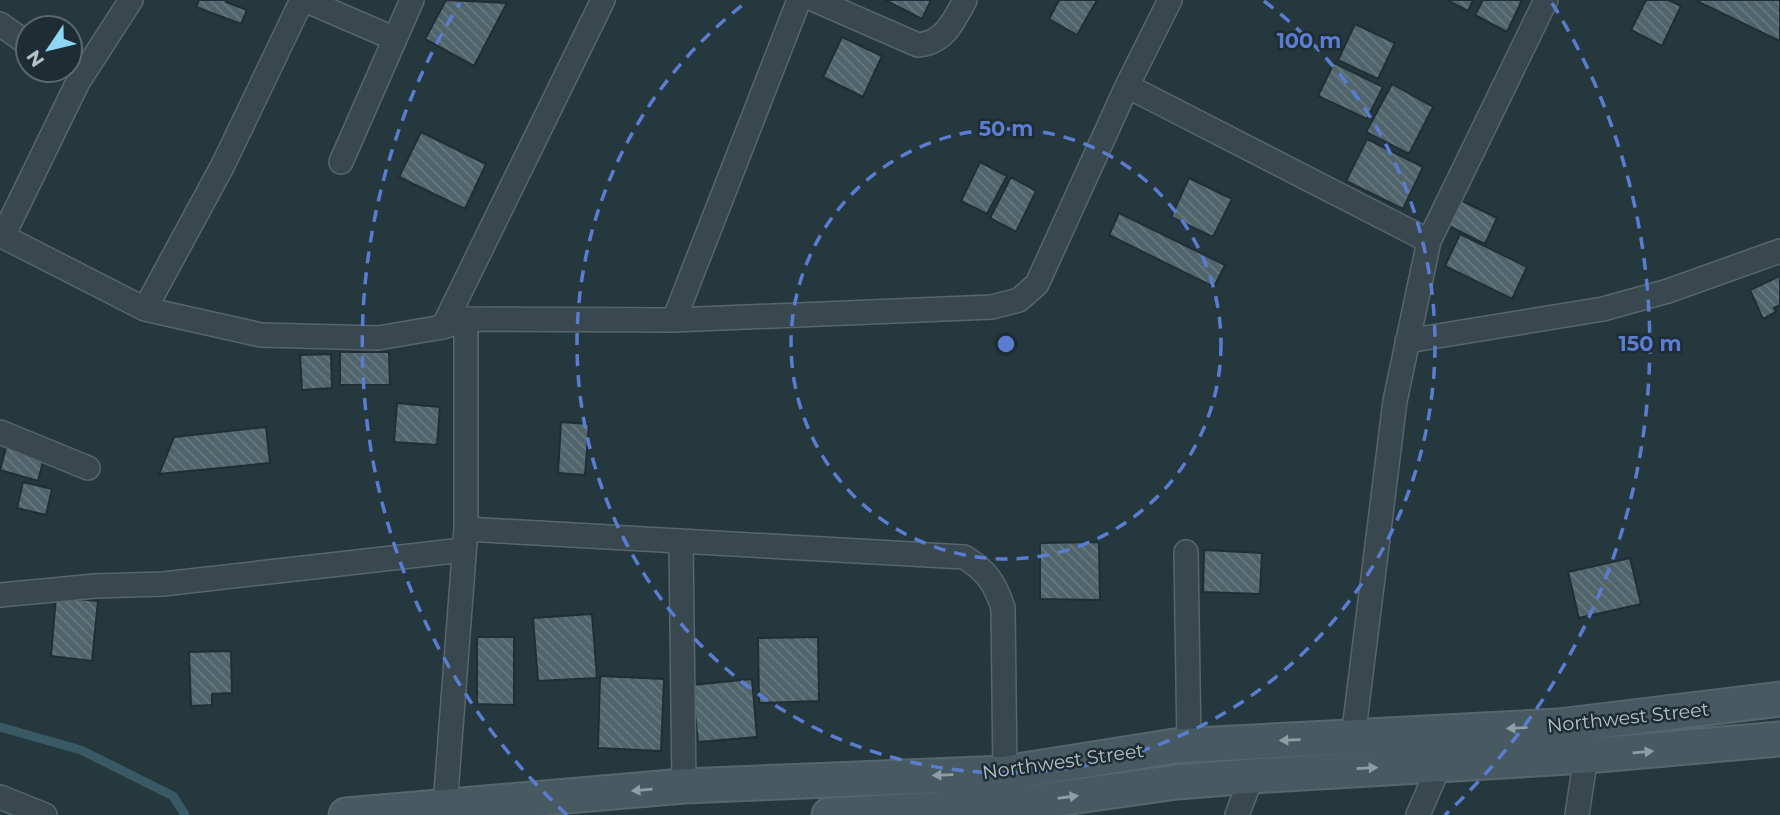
<svg xmlns="http://www.w3.org/2000/svg" width="1780" height="815" font-family="Montserrat,sans-serif">
  <style>
    .lines { fill: none; stroke-linecap: round; stroke-linejoin: round }
    .stream { stroke: #395965; stroke-width: 9 }
    .building { fill: url(#building-back-hatch); stroke: #202f35; stroke-width: 2 }
    .street-casing { stroke: #57666c; stroke-width: 26 }
    .secondary-casing { stroke: #57666c; stroke-width: 37 }
    .street { stroke: #39484e; stroke-width: 23 }
    .secondary { stroke: #475961; stroke-width: 33 }
    .oneway { fill: #8e9ea5 }
    .ring { fill: none; stroke: #5a7dd2; stroke-width: 3.5; stroke-dasharray: 12 9 }
    .labels { text-anchor: middle; stroke-width: 5; stroke-linejoin: round; paint-order: stroke }
    .street-label { font-size: 19px; fill: #b5c3c9; stroke: #1e2d33 }
    .centre { fill: #5a7dd2; stroke: #1e2d33; stroke-width: 3.5 }
    .ring-label { font-size: 21px; text-anchor: middle; font-weight: bold; fill: #5a7dd2; stroke: #1e2d33; stroke-width: 5; stroke-linejoin: round; paint-order: stroke }
  </style>
  <defs>
    <pattern id="building-back-hatch" width="6" height="6" patternUnits="userSpaceOnUse" patternTransform="scale(1.75)"><rect width="6" height="6" fill="#50656b"/><path d="M-1 5l2 2M0 0l6 6M5-1l2 2" fill="none" stroke="#67797f"/></pattern>
  </defs>
  <rect width="100%" height="100%" fill="#25383e"/>
  <g class="lines">
    <path class="stream" d="M0,727l81,23 92,46 12,19"/>
  </g>
  <path class="building" d="M199,0h28l-1,2 21,8 -6,14 -45,-17z
    M446,0l61,3 -33,63 -49,-27z
    M885,0h46l-9,19z
    M1059,0h38l-20,35 -28,-16z
    M1447,0h26l-5,11z
    M1483,0h39l-15,32 -32,-17z
    M1646,0h22l13,6 -19,40 -31,-16z
    M1695,0h85v41z
    M1355,24l40,19 -17,36 -40,-19z
    M842,37l40,19 -19,41 -40,-20z
    M1334,63l49,24 -16,32 -49,-23z
    M1392,84l41,23 -24,47 -43,-22z
    M421,132l65,32 -21,45 -66,-32z
    M1367,139l56,28 -20,42 -57,-28z
    M980,162l27,14 -20,38 -26,-13z
    M1011,177l25,14 -20,41 -26,-14z
    M1189,178l43,21 -19,38 -42,-20z
    M1458,199l39,19 -12,26 -40,-20z
    M1119,213l106,52 -11,22 -105,-52z
    M1460,234l67,33 -15,32 -67,-33z
    M1780,276v29l-6,3 2,4 -13,7 -13,-29z
    M340,352h49l1,33h-50z
    M331,354l1,34 -30,2 -2,-35z
    M397,403l43,4 -3,38 -43,-3z
    M561,422l28,2 -4,51 -27,-2z
    M266,427l4,36 -111,11 15,-37z
    M7,444l38,10 -7,27 -38,-11z
    M23,482l29,7 -6,26 -29,-7z
    M1099,542l1,58 -60,-1v-56z
    M1204,550l58,3 -2,41 -57,-2z
    M1630,558l11,46 -62,14 -11,-46z
    M56,597l42,4 -6,60 -41,-5z
    M592,614l5,64 -59,3 -5,-63z
    M477,637h37v68l-37,-1z
    M818,637l1,64 -60,2 -1,-65z
    M231,651l1,42 -20,1v11l-21,1 -2,-54z
    M600,676l64,3 -3,72 -63,-3z
    M752,679l5,58 -59,5 -6,-57z"/>
  <g class="lines">
    <g class="street-casing">
      <path id="street" d="M305,0l90,39
        M815,0l103,45c26,-2 36,-24 47,-45
        M0,24l28,20
        M1127,86l302,155
        M341,162l71,-162
        M0,235l145,74 116,26 117,3 65,-11 23,-8 208,1 318,-13 27,-7 18,-16 90,-198 43,-86
        M3,236l75,-154 53,-82
        M145,309l78,-144 79,-165
        M674,320l125,-320
        M443,327l160,-327
        M1407,341l196,-32 65,-18 112,-40
        M0,432l88,36
        M466,529l498,28c22,13 31,26 39,51l2,165
        M681,543l3,243
        M1186,552l3,193
        M0,595l95,-9 68,-2 300,-34
        M1353,738l42,-337 34,-160 117,-241
        M0,797l45,18
        M445,806l21,-277v-210
        M1237,815l15,-39
        M1418,815l22,-51
        M1577,815l9,-59"/>
    </g>
    <g class="secondary-casing">
      <path id="secondary" d="M346,815l338,-29 321,-13 170,-27 384,-20 221,-27
        M829,815l184,-10 164,-23 75,-6 334,-20 194,-17"/>
    </g>
    <use href="#street" class="street"/>
    <use href="#secondary" class="secondary"/>
  </g>
  <defs><path id="oneway-solid" d="M-6-.8H1V-3.2L6.5 0L1 3.2V.8H-6Z" transform="scale(1.75)"/></defs>
  <g class="oneway">
    <use href="#oneway-solid" transform="translate(1517 728) rotate(177)"/>
    <use href="#oneway-solid" transform="translate(1290 740) rotate(178)"/>
    <use href="#oneway-solid" transform="translate(1643 752) rotate(-5)"/>
    <use href="#oneway-solid" transform="translate(1367 768) rotate(-3)"/>
    <use href="#oneway-solid" transform="translate(943 775) rotate(178)"/>
    <use href="#oneway-solid" transform="translate(642 790) rotate(175)"/>
    <use href="#oneway-solid" transform="translate(1068 797) rotate(-8)"/>
  </g>
  <g class="ring">
    <circle cx="1006" cy="344" r="215"/>
    <path d="M1264 1A429 429 0 1 1 748 1"/>
    <path d="M567 815A644 644 0 0 1 460 3M1552 3A644 644 0 0 1 1445 815"/>
  </g>
  <g class="labels">
    <g class="street-label">
      <text transform="translate(1628 717) rotate(-6)" y="7">Northwest Street</text>
      <text transform="translate(1063 761) rotate(-8)" y="7">Northwest Street</text>
    </g>
  </g>
  <circle cx="1006" cy="344" r="10" class="centre"/>
  <g class="ring-label">
    <text x="1309" y="48">100 m</text>
    <text x="1006" y="136">50 m</text>
    <text x="1650" y="351">150 m</text>
  </g>
  <g transform="translate(49 49) rotate(235)"><circle r="33" fill="#1e2d33" stroke="#5a696f" stroke-width="2"/>
  <path d="M0-5L12 26L0 18L-12 26Z" fill="#8dd6f6"/>
  <text y="-10" font-size="19" font-weight="bold" text-anchor="middle" fill="#b5c3c9">N</text>
  </g>
</svg>
